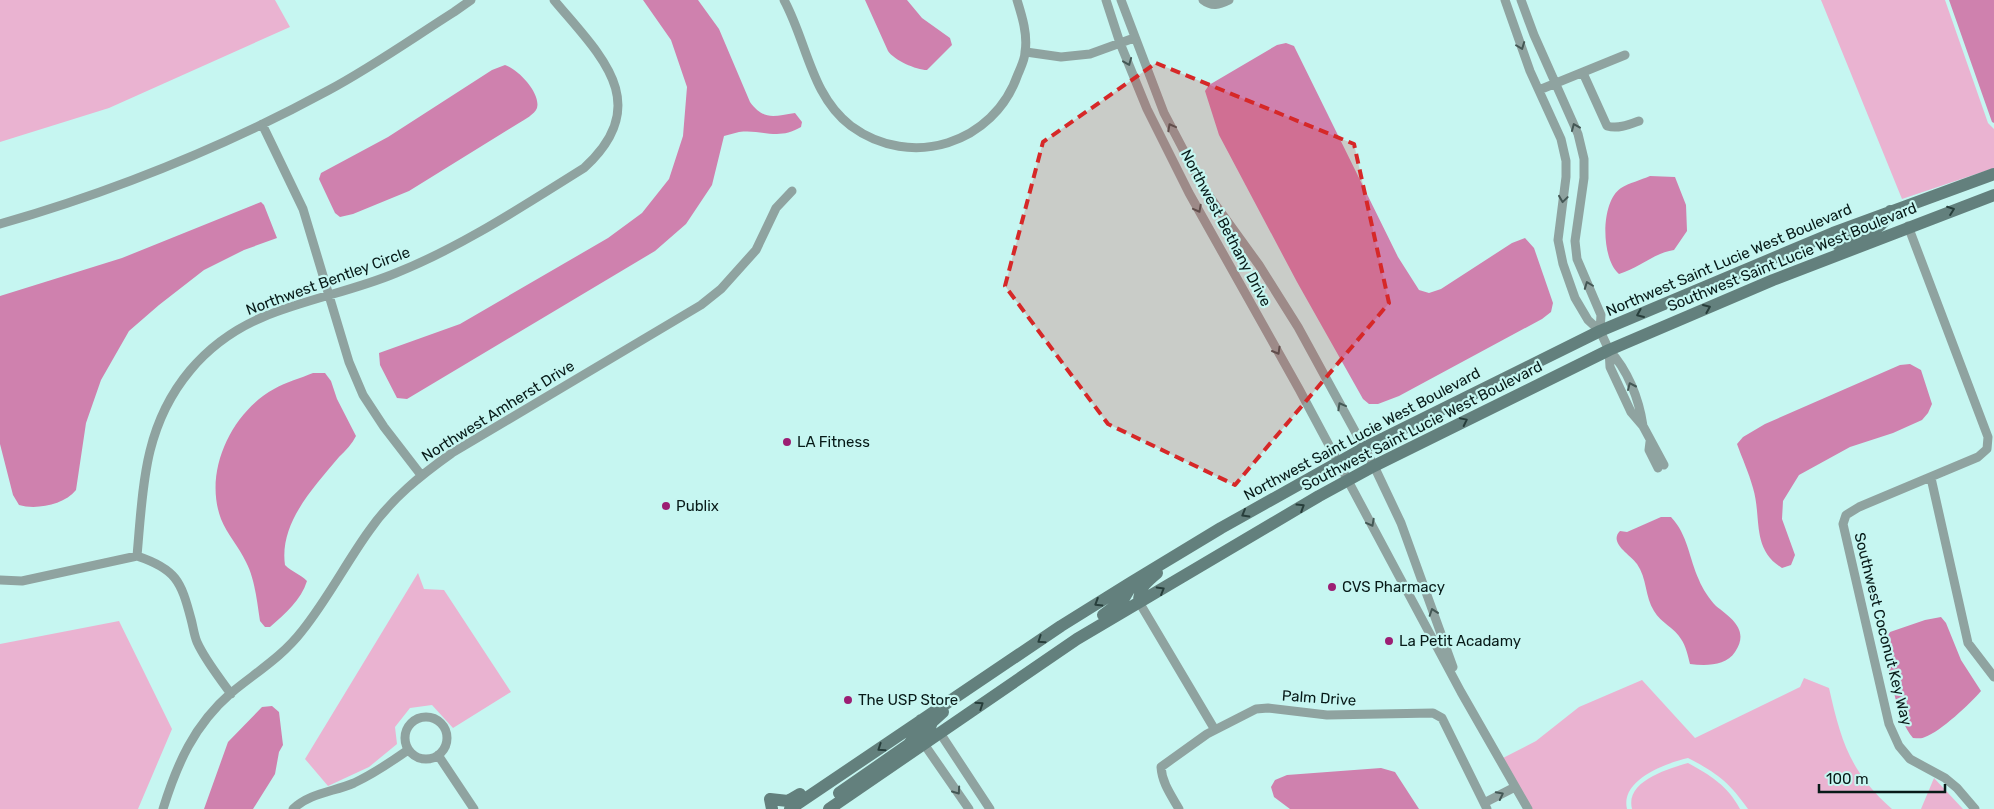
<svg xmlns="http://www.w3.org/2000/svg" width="1994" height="809" font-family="Rubik,sans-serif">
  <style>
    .green { fill: #eab3d1 }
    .water { fill: #cf81ae }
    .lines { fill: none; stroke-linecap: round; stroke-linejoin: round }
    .minor { stroke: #8fa3a0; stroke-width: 9 }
    .secondary { stroke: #63807d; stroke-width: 12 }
    .oneway { stroke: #445855 }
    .oneway2 { stroke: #273e3b }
    .marked { fill: #d62828; fill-opacity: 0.2; stroke: #d62828; stroke-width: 4; stroke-dasharray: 10 6; stroke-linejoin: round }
    .poi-dot { fill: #9c1e73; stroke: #c6f6f1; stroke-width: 2 }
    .labels { text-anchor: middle; stroke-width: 4.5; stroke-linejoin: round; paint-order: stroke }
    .street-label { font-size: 15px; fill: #071a18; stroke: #c6f6f1 }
    .poi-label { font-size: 15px; fill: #071a18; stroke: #c6f6f1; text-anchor: start }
  </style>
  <rect width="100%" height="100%" fill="#c6f6f1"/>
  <path class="green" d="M0,0h275l15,27 -181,81 -109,34z
    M1821,0h124l43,123 6,6v39l-92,31z
    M418,573l6,16 20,1 67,102 -58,36 -21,-23 -22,3 -15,19 2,17 -28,23 -41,19 -23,-27z
    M119,621l53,108 -34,80h-138v-165z
    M1804,678l25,10c12,53 21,84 63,121h-144c-19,-27 -31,-36 -60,-51 -22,5 -68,22 -61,51h-101l-25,-50 35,-18 43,-34 63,-27 53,58 105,-51z
    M1688,763c22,12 40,23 52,46h-108c-7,-28 36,-40 56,-46z
    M1934,778l29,31h-42z"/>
  <path class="water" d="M643,0h55l21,29 31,73c14,19 24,14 45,11l7,9 -1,5c-23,14 -38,2 -62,5 -5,1 -10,3 -15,4l-12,49 -26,39 -31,27 -248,148 -10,-1 -17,-33 -1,-12 81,-29 148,-86 34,-25 27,-34 14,-43 4,-49 -16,-47z
    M865,0h42l15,18 28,20 2,7 -25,25c-11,0 -33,-10 -39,-19z
    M1949,0h45v123l-2,-1z
    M1286,43l8,3 104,211 21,33 10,3 12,-4 71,-46 13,-5 9,10 19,55 -2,9 -9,7 -143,77 -21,8h-9l-6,-5 -66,-117 -78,-147 -14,-44 4,-6 68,-40z
    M505,65c13,4 36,28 32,43 -2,6 -13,12 -18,15l-110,68 -56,23 -13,3 -5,-4 -16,-34 2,-6 67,-36 104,-67z
    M1650,176l25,1 11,28 1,26 -13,19c-20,3 -35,18 -55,24 -18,-15 -19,-72 2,-86 8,-5 20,-8 29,-12z
    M261,202l3,3 13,33 -33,12 -40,20 -45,35 -30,26 -28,49 -15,43 -10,67c-12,15 -40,20 -57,15l-6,-10 -13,-51v-148l122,-38z
    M1910,364l11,6 11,34 -4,9 -6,7 -29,13 -43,14 -51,28 -16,26 -1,18 13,36 -4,10 -9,3c-31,-19 -20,-50 -29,-80 -4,-15 -11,-30 -16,-44l6,-7 22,-13 135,-59z
    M313,373h12l6,8 6,18 19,37c-4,8 -10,14 -17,21 -25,30 -60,66 -54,108 7,7 15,9 22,16 -6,19 -22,33 -37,46h-5l-5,-6c-3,-19 -5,-42 -14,-59 -7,-15 -19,-28 -25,-43 -18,-48 11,-107 53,-130 12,-7 27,-11 39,-16z
    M1661,517h10c17,18 18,41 28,63 3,8 11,20 17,26 15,12 34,24 19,46 -9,14 -29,14 -45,12 -2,-8 -4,-18 -9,-25 -6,-11 -20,-16 -27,-28 -9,-14 -7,-33 -17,-47 -6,-9 -29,-21 -17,-33l7,1z
    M1941,617l5,6 15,37 20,31c-10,12 -41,41 -56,46 -3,2 -8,1 -12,1 -17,-20 -22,-62 -28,-88v-10l5,-8 35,-12z
    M272,706l7,6 4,33 -4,7 -4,22 -22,35h-49l24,-67 34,-35z
    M1381,768l14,4 24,37h-129l-16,-12 -3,-10 4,-7 12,-5z"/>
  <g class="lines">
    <path class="minor" d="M784,0c23,42 27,96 67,126 60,44 143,18 167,-52 3,-7 7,-15 7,-22 3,-17 -3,-36 -8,-52
      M1106,0l14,43 27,66 42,84 110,196 162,303 67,117
      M1121,0l43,113 40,76 55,76 39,62 76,139 27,57 52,144
      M1203,0c9,7 16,5 26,0
      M1505,0l25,71 31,68 5,22v16l-8,63 5,24 12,34 13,22 12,11 9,19 1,17 21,45 12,14 21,39
      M1521,0l13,35 44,99 6,25v19l-9,63 2,18 24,56 -1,16
      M1026,52l35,5 29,-3 44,-16
      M1583,73l24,53c11,3 21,-1 32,-5
      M1539,90l86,-35
      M262,124l41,85 46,153 14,33 21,32 37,48
      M0,224c115,-33 224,-77 329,-134 43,-23 84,-52 125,-78l17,-12
      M1908,226l80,211 -1,12 -9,8 -119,50 -13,8 -3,9 46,200 10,22 11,13 35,19 12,10 18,21
      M1609,350c19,20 30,49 34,76
      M1650,442l-1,8 9,18
      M1931,478l37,165 26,34
      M137,556c3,-33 5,-73 13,-105 15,-61 54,-109 113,-134 43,-18 90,-26 133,-44 67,-27 127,-67 188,-105 71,-65 16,-113 -30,-168
      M0,580l22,1 115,-25c39,13 44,25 54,63 2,7 3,16 6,23 8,18 22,35 34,52
      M1139,602l76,128
      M405 738a21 21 0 1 1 42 0a21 21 0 1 1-42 0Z
      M940,733l50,76
      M924,744l45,65
      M438,755l36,54
      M1484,803l31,-16
      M163,809c14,-45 31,-84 68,-116 24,-20 51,-36 71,-62 25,-31 44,-68 67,-100 22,-32 52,-56 83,-78l249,-148 20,-16 35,-39 20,-42 16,-17
      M293,809c17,-16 40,-17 61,-26 19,-9 37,-21 54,-33
      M1179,809c-8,-14 -17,-26 -18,-42l46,-33 49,-25 12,-1 59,7 106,-2 9,5 45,91"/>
    <path class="secondary" d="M1838,245c19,-8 45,-13 52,-34
      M1139,602c0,-14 7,-20 18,-29
      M1103,615l20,-15 10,-17
      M924,744l8,-22 11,-10
      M839,793l69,-48 5,-6 8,-19
      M772,809l-2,-10 18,2 12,-7
      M790,809l271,-183 69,-43 91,-55 143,-80 236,-117 233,-98 161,-59
      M829,809l248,-170 242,-143 55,-30 235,-116 164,-70 221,-85"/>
  </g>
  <defs><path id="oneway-chevron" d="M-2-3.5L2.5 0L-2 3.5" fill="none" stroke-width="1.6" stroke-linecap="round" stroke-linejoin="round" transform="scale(1.25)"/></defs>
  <g class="oneway">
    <use href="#oneway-chevron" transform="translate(1521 46) rotate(69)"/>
    <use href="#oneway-chevron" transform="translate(1128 62) rotate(68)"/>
    <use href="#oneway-chevron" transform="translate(1171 127) rotate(-118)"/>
    <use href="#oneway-chevron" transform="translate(1575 127) rotate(-113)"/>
    <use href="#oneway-chevron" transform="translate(1563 199) rotate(98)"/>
    <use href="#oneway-chevron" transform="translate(1198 209) rotate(62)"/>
    <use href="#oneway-chevron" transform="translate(1588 285) rotate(-111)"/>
    <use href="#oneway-chevron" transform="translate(1277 351) rotate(60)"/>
    <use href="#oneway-chevron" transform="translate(1631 386) rotate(-114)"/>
    <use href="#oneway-chevron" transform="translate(1341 406) rotate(-119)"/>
    <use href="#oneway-chevron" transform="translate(1371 523) rotate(62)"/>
    <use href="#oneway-chevron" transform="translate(1433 612) rotate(-109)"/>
    <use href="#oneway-chevron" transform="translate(957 791) rotate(55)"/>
    <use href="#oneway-chevron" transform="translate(1500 795) rotate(-27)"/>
  </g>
  <g class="oneway2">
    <use href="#oneway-chevron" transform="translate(1951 210) rotate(-20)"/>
    <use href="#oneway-chevron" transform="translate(1707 308) rotate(-23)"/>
    <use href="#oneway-chevron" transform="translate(1640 314) rotate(157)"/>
    <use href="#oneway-chevron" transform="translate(1464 421) rotate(-26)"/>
    <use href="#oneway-chevron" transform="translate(1301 507) rotate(-32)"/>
    <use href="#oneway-chevron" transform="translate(1245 514) rotate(150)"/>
    <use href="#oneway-chevron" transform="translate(1161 590) rotate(-30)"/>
    <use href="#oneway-chevron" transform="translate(1098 603) rotate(148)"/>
    <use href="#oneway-chevron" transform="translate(1041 640) rotate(146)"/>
    <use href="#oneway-chevron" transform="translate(980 705) rotate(-34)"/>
    <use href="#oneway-chevron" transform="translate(881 748) rotate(146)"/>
  </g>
  <path class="marked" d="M1156,63l198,81 35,159 -154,182 -127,-61 -103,-138 38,-144z"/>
  <g class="poi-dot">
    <circle cx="787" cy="442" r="5"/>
    <circle cx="666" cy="506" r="5"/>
    <circle cx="1332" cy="587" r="5"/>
    <circle cx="1389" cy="641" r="5"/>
    <circle cx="848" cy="700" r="5"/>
  </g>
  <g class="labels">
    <g class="street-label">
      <text transform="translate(1226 228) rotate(62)" y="5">Northwest Bethany Drive</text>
      <text transform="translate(1792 257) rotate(-22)" y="5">Southwest Saint Lucie West Boulevard</text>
      <text transform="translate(1729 260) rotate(-23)" y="5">Northwest Saint Lucie West Boulevard</text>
      <text transform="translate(328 281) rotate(-20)" y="5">Northwest Bentley Circle</text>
      <text transform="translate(498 411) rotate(-32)" y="5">Northwest Amherst Drive</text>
      <text transform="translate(1422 426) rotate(-27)" y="5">Southwest Saint Lucie West Boulevard</text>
      <text transform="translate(1362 434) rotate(-28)" y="5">Northwest Saint Lucie West Boulevard</text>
      <text transform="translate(1883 629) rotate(76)" y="5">Southwest Coconut Key Way</text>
      <text transform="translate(1319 698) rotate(4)" y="5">Palm Drive</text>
    </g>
    <g class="poi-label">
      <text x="797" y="447">LA Fitness</text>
      <text x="676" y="511">Publix</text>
      <text x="1342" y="592">CVS Pharmacy</text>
      <text x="1399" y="646">La Petit Acadamy</text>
      <text x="858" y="705">The USP Store</text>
    </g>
  </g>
  <path d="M1819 784v8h126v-8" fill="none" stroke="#071a18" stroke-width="2.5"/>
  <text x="1826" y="784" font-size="15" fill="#071a18" stroke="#c6f6f1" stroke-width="4" paint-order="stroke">100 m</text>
</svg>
